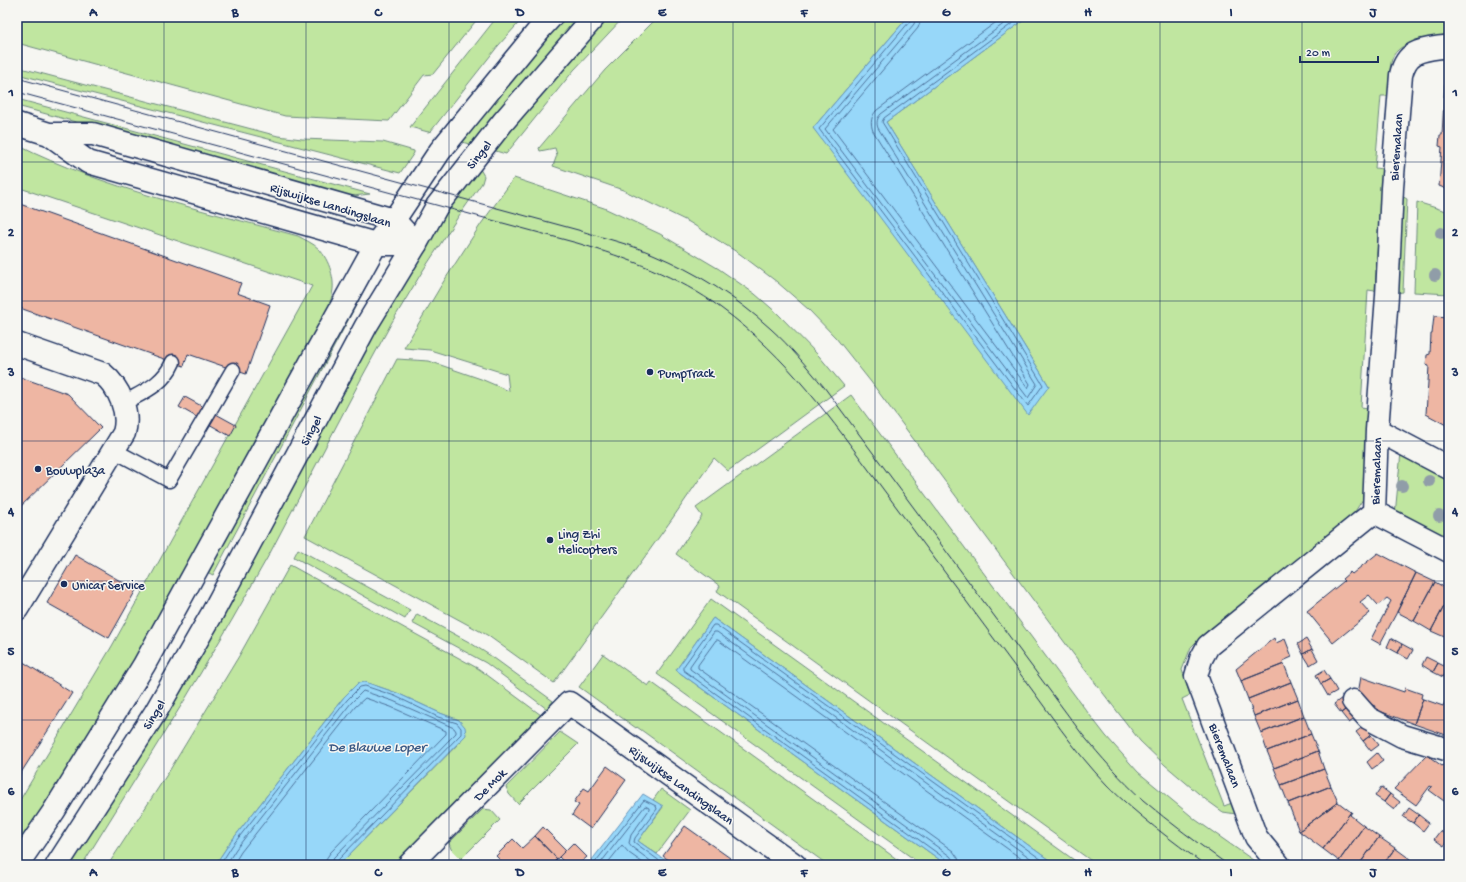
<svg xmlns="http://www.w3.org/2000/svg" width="1466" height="882" font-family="'Gochi Hand',sans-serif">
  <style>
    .green { fill: #c0e6a0; stroke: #6e8a7f }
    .water { fill: #97d7f9; stroke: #6594bb }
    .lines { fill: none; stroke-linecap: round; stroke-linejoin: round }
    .shore { stroke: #4d729c; stroke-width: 1 }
    .building { fill: #eeb6a3; stroke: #1b2f5e }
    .service-casing { stroke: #1b2f5e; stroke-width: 17 }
    .minor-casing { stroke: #1b2f5e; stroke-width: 25 }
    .tertiary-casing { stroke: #1b2f5e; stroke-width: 25 }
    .secondary-casing { stroke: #1b2f5e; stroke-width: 25 }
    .service { stroke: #f6f6f2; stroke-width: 14 }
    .minor { stroke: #f6f6f2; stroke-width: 22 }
    .tertiary { stroke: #f6f6f2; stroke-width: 22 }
    .secondary { stroke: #f6f6f2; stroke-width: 22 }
    .tram { stroke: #1b2f5e; stroke-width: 1 }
    .tree { fill: #909da8 }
    .grid { fill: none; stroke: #1b2f5e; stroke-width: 1; stroke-opacity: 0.55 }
    .poi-dot { fill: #1b2f5e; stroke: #f6f6f2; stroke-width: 1.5 }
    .labels { text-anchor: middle; stroke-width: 3; stroke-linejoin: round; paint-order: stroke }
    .street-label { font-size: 13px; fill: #1b2f5e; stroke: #f6f6f2 }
    .poi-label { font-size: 13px; fill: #1b2f5e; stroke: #f6f6f2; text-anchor: start }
    .water-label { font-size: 14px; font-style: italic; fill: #3a5985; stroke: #f6f6f2 }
    .neatline { fill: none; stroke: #1b2f5e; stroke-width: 1.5 }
    .grid-label { font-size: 13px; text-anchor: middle; font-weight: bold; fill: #1b2f5e }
  </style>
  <rect width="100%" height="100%" fill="#f6f6f2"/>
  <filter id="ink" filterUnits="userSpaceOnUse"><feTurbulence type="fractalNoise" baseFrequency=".025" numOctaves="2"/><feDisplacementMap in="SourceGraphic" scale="8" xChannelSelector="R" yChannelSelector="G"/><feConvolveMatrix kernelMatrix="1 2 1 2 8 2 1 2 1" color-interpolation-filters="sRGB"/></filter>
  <g filter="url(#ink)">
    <path class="green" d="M17,17h462l-46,57 -9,1 -35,46 -104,-5 -268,-73z
      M497,17h27l-26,29 -67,85 -3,1 -18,-5z
      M557,17h28l-111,128 -17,-4z
      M602,17h22l-50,53 -68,84 -17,-5z
      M658,17h250l-95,111 236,258 -163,-264 142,-105h421v17c-17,4 -51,6 -57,25 -3,9 -3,27 -4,37h-7l-6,72 7,1 -7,122 -7,-1 -7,117 7,1 -5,91 -14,22 -144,112 -14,14 -9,23 8,25 -8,4 42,107 8,-3 4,11 -13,-2 -18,-13 -40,-34 -25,-24 -57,-74 -212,-285 -35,-44 -28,-29 -31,-27 -37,-28 -51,-32 -66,-32 -70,-24 4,-11 -2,-7 -15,3 -1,-3 66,-78z
      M17,67l261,69 24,3 81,3 31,9v2l-14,20 -383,-99z
      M17,99l353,95 -17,2 -8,-1 -328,-89z
      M17,145c88,44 186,65 281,91 7,4 15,7 21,13 10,11 17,31 13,46 -2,11 -8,22 -12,32l-103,196 -200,331v-49l95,-159 200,-360 -295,-99z
      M480,169l4,7 -2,7 -24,34 -36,55 -30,50 -31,57 -91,174 -38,67 -48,81 -102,164h-18l231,-391 147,-261z
      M514,178l90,30 56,26 59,35 36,25 23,20 41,42 25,30 -116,85 -14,-13 -42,61 -118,164 -67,-48 -182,-99 92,-177 32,2 52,18 28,12 -2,-17 -77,-24 -26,-2 38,-64 39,-60z
      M1400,195l7,4 -4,93 -7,1z
      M1417,202l32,10v82l-35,-2z
      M374,268l-4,11 -157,296 -8,-4z
      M851,395l231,310 24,31 32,36 58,48 64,45h-163l-380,-274 3,-5 -44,-32 26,-38 -6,-8z
      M1401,452l48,24v67l-54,-28z
      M298,549l112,61 -5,9 -111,-62z
      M290,565l189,104 62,46 -149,150h-53l122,-124 -2,-21 -19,-7 -43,-20 -32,-11 -7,1 -14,14 -115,147 -14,21h-107l60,-92 71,-117z
      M711,599l370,266h-25l-343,-247 -37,52 271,195h-25l-265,-191z
      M417,614l52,28 25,16 59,43 -6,8 -61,-46 -74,-40z
      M603,654l45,32 3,-4 254,183h-77l-191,-138 -1,1 -57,-41z
      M560,732l18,12 -60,60 -9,-10 -3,-7z
      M661,789l29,21 -33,44 -19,-13 25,-34 -10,-7z
      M483,809l8,1 9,10 -39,39 -10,-10 -2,-6z"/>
    <path class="water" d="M908,17h120l-142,105 163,264 -21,29 -215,-287z
      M713,618l343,247h-109l-271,-195z
      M365,682l32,11 43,20 19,7 6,7 1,8 -127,130h-124l14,-21 115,-147 14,-14z
      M643,794l20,12 -25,35 34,24h-84z"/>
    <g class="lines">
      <path class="shore" d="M911,17l-1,4 -91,108 209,277 15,-21 -161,-263 2,-4 137,-101
        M916,17l-2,7 -89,105 203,269 9,-14 -159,-256c-2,-5 -1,-10 3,-14l132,-97
        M922,17l-4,11 -85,101 195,259 2,-4 -157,-253c-3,-8 -2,-15 4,-21l126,-93
        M220,865l12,-19 115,-146 13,-13 5,-1 30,10 43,21 19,6 4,5v6l-123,126 -1,5
        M226,865l10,-16 115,-146 12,-12 30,10 61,27 2,3v2l-122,124 -2,8
        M233,865l8,-13 114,-145 10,-9 26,9 55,24v3l-116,119 -4,6v6
        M593,865l51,-65 12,6 1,3 -22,29 -1,4 31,23
        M599,865l46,-59 4,2v2l-18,25 -2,8 4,5 23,17
        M606,865l16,-20 7,8 17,12
        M949,865l-2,-5 -264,-190v-3l30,-42h3l333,240
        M954,865l-1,-5 -3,-4 -260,-187v-3l24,-34h3l323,233
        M960,865l-2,-7 -5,-7 -255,-183v-3l18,-25h2l312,225"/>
    </g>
    <path class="building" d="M1445,82h4v108l-10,-4 3,-39 -3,-1 1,-11h2z
      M17,203l224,80 -4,10 33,12 -24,69 -58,-20 -4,12 -167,-59v-33l3,-8 -3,-1z
      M1434,316l15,1v107l-1,2 -22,-12 3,-48 -3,-1 1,-10 3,-1 1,-20h1z
      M17,376l51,18 33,34 -84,82z
      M185,397l51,28 -6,11 -51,-29z
      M1378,553l38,20 -19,39 -17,32 -9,-5 20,-38 -4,-3 -9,7 -9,-10 -9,7 10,11 -37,30 -26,-32 37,-30 -2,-2 8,-7 2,2z
      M75,555l61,35 -27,48 -62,-35z
      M1416,573l19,9 -21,39 -17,-9z
      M1435,582l14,8v7l-18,34 -17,-10z
      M1449,597v42l-18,-8z
      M1274,638l2,5 9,-4 7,18 -9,4 1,3 -43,17 -5,-12z
      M1391,638l11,6 -4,9 -11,-6z
      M1306,639l6,10 -9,5 -5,-10z
      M1402,644l11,6 -5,9 -10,-6z
      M1312,649l6,11 -8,5 -7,-11z
      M1426,657l12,6 -5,9 -11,-7z
      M17,658l55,35 -55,86z
      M1438,663l10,5 -5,9 -10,-5z
      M1284,664l7,18 -43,17 -7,-18z
      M1324,670l6,9 -9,5 -5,-9z
      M1361,677l43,15 1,-4 17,6 -1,4 2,1 -9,25 -40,-15 1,-3 -18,-7z
      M1330,679l7,12 -9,5 -7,-12z
      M1291,682l7,17 -44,17 -6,-17z
      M1342,698l7,9 -8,6 -7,-9z
      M1298,699l6,17 -43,17 -7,-17z
      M1423,699l20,7 2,-4 4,1v33l-35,-12z
      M1349,707l8,10 -8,6 -8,-10z
      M1304,716l7,18 -44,17 -6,-18z
      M1364,726l7,9 -8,6 -7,-9z
      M1311,734l7,17 -44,17 -7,-17z
      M1371,735l8,10 -8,6 -8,-10z
      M1318,751l6,18 -43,16 -7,-17z
      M1377,753l6,8 -11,8 -5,-7z
      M1427,755l15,11 3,-3 4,4v32l-3,-2 -2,4 -15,-11 3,-3 -2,-1 -14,19 -22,-16z
      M607,766l19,14 -35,49 -19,-14 7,-10 -5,-3 10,-14 5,3z
      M1324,769l7,17 -43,17 -7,-18z
      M1331,786l7,16 -39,29 -11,-28z
      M1381,787l9,7 -6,8 -9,-6z
      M1390,794l10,8 -6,8 -10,-8z
      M1338,802l13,10 -28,37 -24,-18z
      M1409,808l10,7 -6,8 -10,-6z
      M1351,812h1l-2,3 14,11 -25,35 -16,-12z
      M1419,815l10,8 -6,8 -10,-8z
      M685,826l45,32 -5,7h-49l-13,-9z
      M1364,826l15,11 -20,28h-14l-6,-4z
      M543,827l23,23 -9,9 -22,-23z
      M1440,831l9,6 -5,9 -10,-7z
      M535,836l22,23 -6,6h-46l-9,-9 17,-17 9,9z
      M1379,837l16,11 -12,17h-24z
      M573,843l14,14 -9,8h-11l-8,-8z
      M1395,848l15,11 -4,6h-23z"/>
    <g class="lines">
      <g class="service-casing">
        <path id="service" d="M122,404c21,-12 41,-19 51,-42
          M113,450l56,30 64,-110"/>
      </g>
      <g class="minor-casing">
        <path id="minor" d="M17,344l86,30c16,13 27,38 21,59l-107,176
          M1377,430l72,38
          M1374,512l75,39
          M1353,701l15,17 34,18 47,14
          M409,865l160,-162 226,162
          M1279,865l-23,-28 -60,-161 5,-17 7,-13 166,-134 3,-82 10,-134 5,-108 9,-113c6,-27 24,-25 48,-29"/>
      </g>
      <g class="tertiary-casing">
        <path id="tertiary" d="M17,124l32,10h44l301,86 22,24
          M49,134l39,28 288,82h40"/>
      </g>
      <g class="secondary-casing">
        <path id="secondary" d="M17,865l37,-54 90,-146 232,-421 18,-24 46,-69 99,-121 12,-13
          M57,865l98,-152 57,-99 154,-288 50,-82 21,-38 66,-84 91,-105"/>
      </g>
      <use href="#service" class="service"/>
      <use href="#minor" class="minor"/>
      <use href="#tertiary" class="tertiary"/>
      <use href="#secondary" class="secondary"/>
      <path class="tram" d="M17,78l561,152c26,8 51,14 75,24 43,18 83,43 118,75 19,17 36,38 53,58l258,347c19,23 39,46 61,66 27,23 56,44 85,65
        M17,92l560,151c50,15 101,33 144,65 67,49 110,111 159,177 46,62 92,124 138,186 29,38 56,80 89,114 30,30 64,55 98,80"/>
    </g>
    <g class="tree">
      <circle cx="1441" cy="233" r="6"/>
      <circle cx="1435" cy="275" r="6"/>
      <circle cx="1429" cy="481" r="6"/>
      <circle cx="1402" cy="486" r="6"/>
      <circle cx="1439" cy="516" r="6"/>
    </g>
  </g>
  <path class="grid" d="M164,17v848M306,17v848M449,17v848M591,17v848M733,17v848M875,17v848M1017,17v848M1160,17v848M1302,17v848M17,162h1432M17,301h1432M17,441h1432M17,581h1432M17,720h1432"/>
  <g class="poi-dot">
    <circle cx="650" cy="372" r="4"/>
    <circle cx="38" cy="469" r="4"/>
    <circle cx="550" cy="540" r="4"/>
    <circle cx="64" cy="584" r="4"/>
  </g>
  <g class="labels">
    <g class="street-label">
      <text transform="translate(1395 147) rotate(-86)" y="5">Bieremalaan</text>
      <text transform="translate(478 154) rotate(-52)" y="5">Singel</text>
      <text transform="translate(331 204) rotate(17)" y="5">Rijswijkse Landingslaan</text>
      <text transform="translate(310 430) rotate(-62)" y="5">Singel</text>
      <text transform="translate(1375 471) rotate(-88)" y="5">Bieremalaan</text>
      <text transform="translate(153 714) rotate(-59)" y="5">Singel</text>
      <text transform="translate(1226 755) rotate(69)" y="5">Bieremalaan</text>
      <text transform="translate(489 784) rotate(-45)" y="5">De Mok</text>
      <text transform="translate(682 784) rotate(36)" y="5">Rijswijkse Landingslaan</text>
    </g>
    <g class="poi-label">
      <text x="658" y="377">PumpTrack</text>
      <text x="46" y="474">Bouwplaza</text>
      <text x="558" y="538">Ling Zhi<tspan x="558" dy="15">Helicopters</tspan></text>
      <text x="72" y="589">Unicar Service</text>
    </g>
    <g class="water-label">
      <text x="377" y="751">De Blauwe Loper</text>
    </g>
  </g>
  <rect width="1466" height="882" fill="none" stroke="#f6f6f2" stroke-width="44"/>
  <path d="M1300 56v6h78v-6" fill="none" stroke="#1b2f5e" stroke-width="2"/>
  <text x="1306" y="56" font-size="12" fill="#1b2f5e" stroke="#f6f6f2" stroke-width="3" paint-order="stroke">20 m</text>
  <rect x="22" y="22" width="1422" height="838" class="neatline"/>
  <g class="grid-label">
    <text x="93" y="16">A</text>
    <text x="235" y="16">B</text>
    <text x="378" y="16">C</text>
    <text x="520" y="16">D</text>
    <text x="662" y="16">E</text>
    <text x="804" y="16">F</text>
    <text x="946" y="16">G</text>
    <text x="1088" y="16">H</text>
    <text x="1231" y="16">I</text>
    <text x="1373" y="16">J</text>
    <text x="11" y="96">1</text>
    <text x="1455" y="96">1</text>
    <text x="11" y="236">2</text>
    <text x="1455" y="236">2</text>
    <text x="11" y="376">3</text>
    <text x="1455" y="376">3</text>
    <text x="11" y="515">4</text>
    <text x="1455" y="515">4</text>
    <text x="11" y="655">5</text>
    <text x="1455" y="655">5</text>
    <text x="11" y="795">6</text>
    <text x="1455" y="795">6</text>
    <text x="93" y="876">A</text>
    <text x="235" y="876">B</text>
    <text x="378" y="876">C</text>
    <text x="520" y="876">D</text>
    <text x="662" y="876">E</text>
    <text x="804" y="876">F</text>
    <text x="946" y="876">G</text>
    <text x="1088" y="876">H</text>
    <text x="1231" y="876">I</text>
    <text x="1373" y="876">J</text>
  </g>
</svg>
